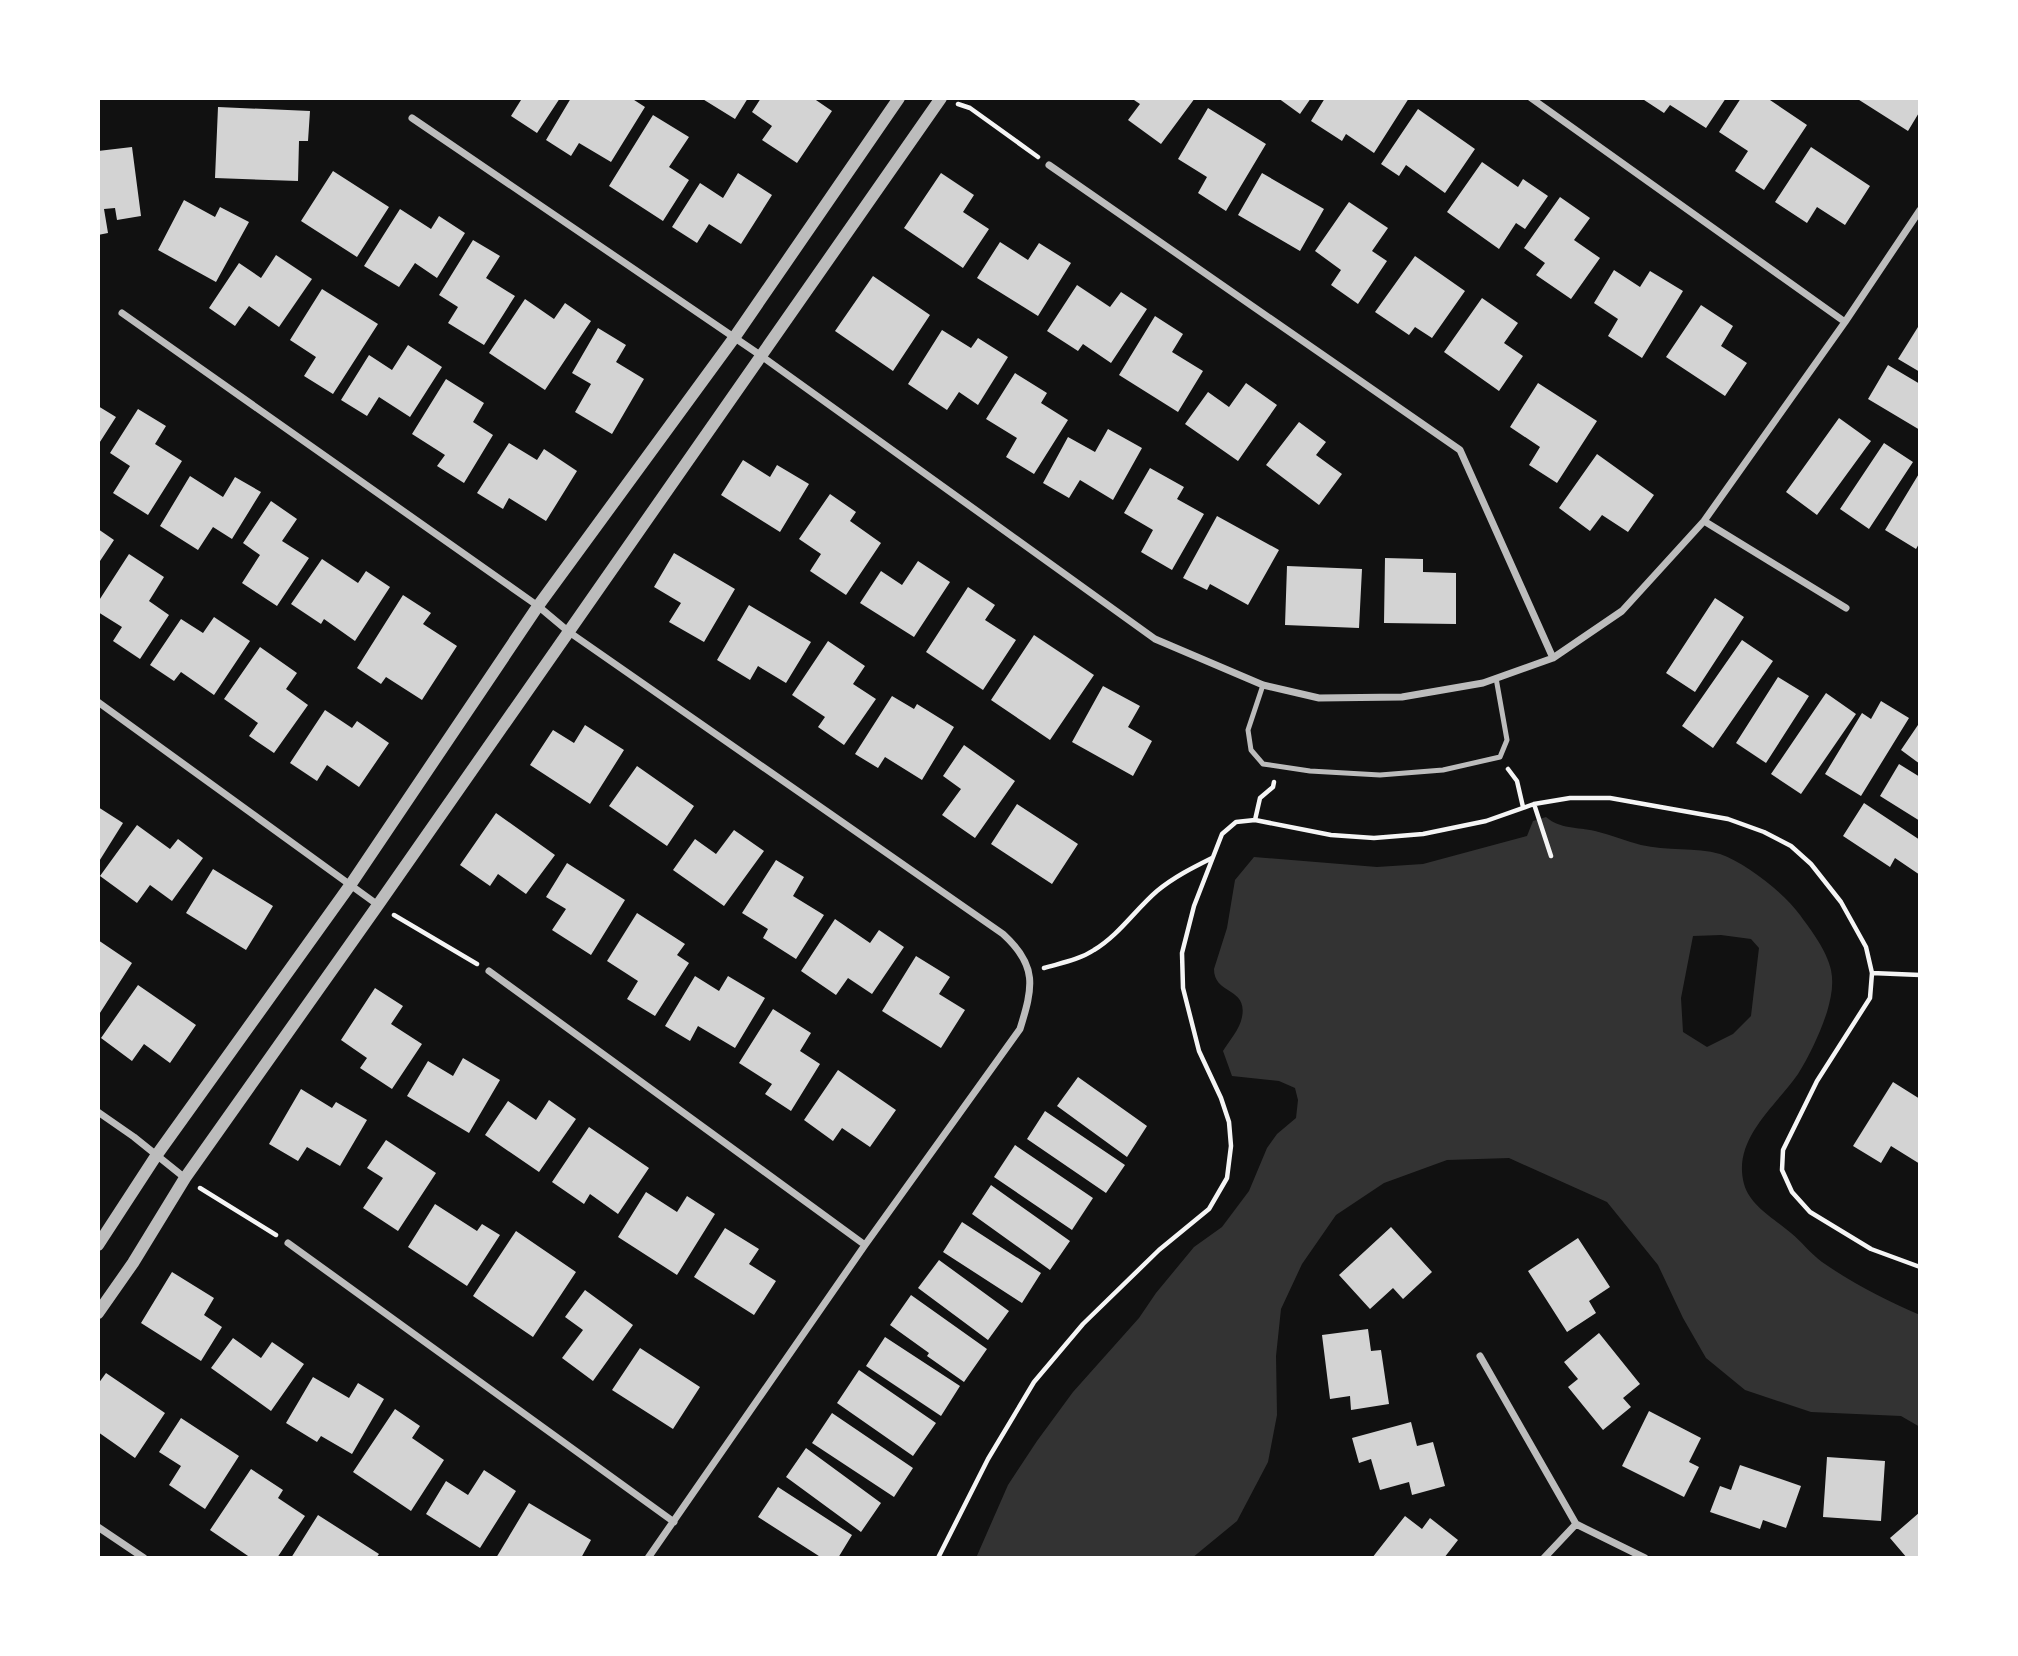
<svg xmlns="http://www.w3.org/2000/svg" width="2018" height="1656" font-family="Ubuntu,sans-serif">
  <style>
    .water { fill: #333; fill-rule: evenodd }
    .building { fill: #d3d3d3 }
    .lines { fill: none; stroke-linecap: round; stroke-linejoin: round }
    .path { stroke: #f5f5f5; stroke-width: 4.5 }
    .service { stroke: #bcbcbc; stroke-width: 5 }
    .minor { stroke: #bcbcbc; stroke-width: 7 }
    .tertiary { stroke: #bcbcbc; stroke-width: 12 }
  </style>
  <rect width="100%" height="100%" fill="#111"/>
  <path class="water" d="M1546,817c14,12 31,10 49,14 16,4 31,10 46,14 25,6 55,2 79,9 26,9 64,39 80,61 11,15 27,36 31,55 3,15 0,28 -4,42 -7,21 -17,43 -29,62 -23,33 -66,65 -54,110 6,22 31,35 47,49 11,9 20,21 31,29 30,21 65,39 98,53v112l-19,-11 -90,-4 -66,-22 -39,-32 -23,-40 -25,-53 -51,-63 -98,-44 -62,2 -63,23 -48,32 -34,49 -21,45 -5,47 1,59 -9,47 -31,59 -45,37h-216l32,-73 29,-44 36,-49 66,-74 17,-25 38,-46 28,-20 27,-36 18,-43 10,-14 19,-16 2,-18 -3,-12 -16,-7 -47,-5 -9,-25c6,-10 17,-22 19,-34 6,-30 -28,-22 -28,-48l13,-41 8,-48 19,-23 123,10 46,-3 104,-28 6,-15zM1721,935l30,4 8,9 -8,68 -18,18 -26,13 -24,-15 -2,-34 12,-62z"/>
  <path class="building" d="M519,98h41l-23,35 -26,-17 10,-16z
    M571,98h60l14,9 -34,55 -32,-19 -8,13 -25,-16z
    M701,98h47l-13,21z
    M761,98h52l19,13 -35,52 -35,-23 10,-14 -20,-14z
    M1131,98h64l-34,46 -33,-24 12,-16z
    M1278,98h33l-11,16z
    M1325,98h84l-35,55 -28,-19 -4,7 -31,-20z
    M1641,98h85l-20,30 -36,-23 -6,8z
    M1741,98h26l40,27 -43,65 -29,-19 13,-20 -29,-19z
    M1856,98h64v13l-12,20z
    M218,107l92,4 -2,30h-9l-1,40 -83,-3z
    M1208,108l58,36 -40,67 -28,-18 9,-16 -29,-18z
    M1418,109l57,40 -30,44 -39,-28 -7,11 -18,-12z
    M653,115l36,22 -20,30 20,13 -26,41 -54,-35z
    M132,147l9,69 -24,4 -2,-12 -11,1 4,24 -10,2v-84z
    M1811,147l59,39 -25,39 -28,-18 -10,16 -32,-21z
    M1482,162l36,25 5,-8 25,17 -23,33 -9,-6 -17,26 -52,-37z
    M333,171l56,36 -32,50 -56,-36z
    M738,173l34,22 -31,49 -32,-20 -12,19 -25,-16 28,-44 23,15z
    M941,173l33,22 -11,17 26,17 -26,39 -59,-40z
    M1262,173l62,36 -24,42 -62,-36z
    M1560,197l30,21 -16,22 26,18 -29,41 -35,-24 9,-12 -21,-15z
    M184,200l31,17 5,-10 29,15 -33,60 -58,-32z
    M1349,202l39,26 -16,23 15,10 -29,43 -27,-19 10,-15 -26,-19z
    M400,209l31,20 8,-13 26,17 -28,45 -22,-15 -16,24 -35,-21z
    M473,240l27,16 -14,22 29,18 -31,49 -36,-22 10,-16 -19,-12z
    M1000,242l28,18 11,-17 32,20 -33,53 -61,-38z
    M276,255l36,24 -33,48 -30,-21 -14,20 -26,-18 30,-45 22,15z
    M1415,256l50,35 -33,47 -17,-11 -6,8 -34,-23z
    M1614,270l26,17 10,-16 33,20 -41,67 -34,-22 10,-17 -24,-16z
    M873,276l57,39 -37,56 -58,-40z
    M1077,285l33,22 11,-15 26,17 -36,54 -28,-19 -5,7 -31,-20z
    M322,289l56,35 -45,70 -29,-18 12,-19 -26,-17z
    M1482,298l36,25 -14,20 19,13 -24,35 -55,-39z
    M525,299l29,20 11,-16 26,18 -46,69 -56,-37z
    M1701,305l32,21 -12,20 26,17 -22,33 -59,-39z
    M1155,316l28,18 -11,18 31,19 -25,41 -59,-37z
    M1918,327l2,2v43l-22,-13z
    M598,328l28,17 -10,17 28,17 -32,55 -37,-22 16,-28 -19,-11z
    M942,330l29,18 7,-10 30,19 -30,48 -19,-13 -12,18 -39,-26z
    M408,345l34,22 -32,50 -31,-20 -12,19 -26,-16 28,-45 23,15z
    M1888,365l32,19v46l-52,-31z
    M1015,373l32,20 -6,10 27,17 -34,54 -28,-17 11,-19 -31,-19z
    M446,379l38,24 -11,19 20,13 -29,48 -27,-17 8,-11 -33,-21z
    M1246,383l31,22 -39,56 -53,-37 23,-32 21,15z
    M1538,383l59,38 -40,62 -28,-18 11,-18 -30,-20z
    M98,406l18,11 -18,28z
    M138,409l28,17 -11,18 27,17 -34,54 -35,-22 17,-27 -20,-13z
    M1839,418l32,23 -54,74 -31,-23z
    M1299,422l27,20 -10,13 26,19 -23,31 -53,-40z
    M1108,429l34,19 -29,52 -33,-20 -11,18 -26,-15 25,-46 27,15z
    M509,443l28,17 7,-11 33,22 -31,50 -37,-23 -6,11 -26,-16z
    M1884,443l29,19 -44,67 -29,-20z
    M1597,454l57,41 -26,37 -26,-17 -12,16 -31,-23z
    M743,460l27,17 7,-12 32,19 -29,48 -59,-37z
    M1150,468l34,19 -7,12 27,15 -32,56 -31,-18 12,-22 -29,-17z
    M1920,472v70l-4,7 -31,-19z
    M190,476l33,21 12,-20 26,15 -29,47 -19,-12 -15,23 -38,-24z
    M830,494l26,18 -6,9 31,22 -35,52 -36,-24 11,-17 -22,-15z
    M271,501l26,18 -15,22 27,17 -32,48 -35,-23 18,-28 -17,-12z
    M1217,516l62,34 -31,55 -38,-21 -3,6 -24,-12z
    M98,529l16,11 -16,24z
    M674,553l61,36 -31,53 -35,-20 12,-19 -27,-16z
    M129,554l35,23 -15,24 20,14 -29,44 -27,-18 9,-14 -24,-15v-10z
    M1385,558l38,1v13l33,1v51l-72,-1z
    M322,559l36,24 8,-12 24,16 -35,54 -31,-22 -3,5 -30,-20z
    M918,561l32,21 -36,55 -54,-34 21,-32 21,14z
    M1287,566l75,3 -3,59 -74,-3z
    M968,587l27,18 -10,15 31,20 -33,50 -57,-38z
    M403,595l28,18 -8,11 34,22 -35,54 -36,-23 -5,7 -24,-16z
    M1715,598l29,19 -49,75 -29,-19z
    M749,605l62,37 -25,41 -28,-17 -8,14 -33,-20z
    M214,617l36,24 -36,54 -33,-23 -7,9 -24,-16 31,-46 22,14z
    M1034,635l60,40 -44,65 -59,-40z
    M1742,640l31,21 -60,87 -31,-22z
    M828,641l37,25 -12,18 23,15 -32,46 -26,-18 7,-10 -33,-22z
    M260,647l37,26 -11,16 22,16 -34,48 -25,-17 9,-13 -34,-24z
    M1778,677l31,19 -43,67 -30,-20z
    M1103,686l37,20 -12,21 24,14 -19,35 -61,-34z
    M1826,693l30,21 -55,80 -30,-20z
    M892,696l22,13 3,-5 37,23 -32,53 -37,-23 -7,11 -23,-14z
    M1881,701l28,17 -48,78 -36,-22 37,-61 9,6z
    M325,710l27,18 5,-7 32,22 -30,44 -32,-22 -10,16 -27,-18z
    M1920,722v42l-19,-14z
    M585,725l39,25 -34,54 -60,-39 23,-35 21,13z
    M964,745l51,36 -40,57 -33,-23 19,-26 -18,-13z
    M1899,764l21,13v44l-40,-25z
    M637,766l57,40 -27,40 -58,-40z
    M1864,803l56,37v35l-25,-17 -5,9 -47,-31z
    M1017,804l61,40 -26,40 -61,-40z
    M98,807l25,16 -25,40z
    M496,813l59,42 -29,39 -28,-20 -8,12 -30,-21z
    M137,825l33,24 8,-10 25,19 -31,43 -22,-16 -13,18 -37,-27z
    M734,830l30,21 -40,55 -51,-36 22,-31 21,15z
    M776,860l28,17 -11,19 31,19 -28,44 -33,-21 5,-9 -26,-16z
    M567,863l58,37 -34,55 -39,-25 14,-21 -20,-12z
    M213,869l60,37 -27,44 -60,-37z
    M637,913l48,31 -8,11 12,8 -34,53 -28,-17 11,-18 -31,-20z
    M835,919l35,24 9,-13 25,17 -32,47 -24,-16 -12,17 -35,-24z
    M98,940l34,23 -34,53z
    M916,956l34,21 -11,17 26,16 -24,38 -59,-37z
    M695,976l24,15 9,-15 37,22 -30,50 -37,-22 -8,15 -25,-15z
    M138,985l58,40 -26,38 -26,-19 -12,17 -31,-23z
    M375,988l28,18 -12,18 31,20 -30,45 -32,-21 7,-10 -26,-18z
    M773,1009l38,24 -11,18 20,13 -29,47 -26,-17 7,-10 -33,-21z
    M463,1058l37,22 -31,53 -62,-37 21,-35 25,15z
    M838,1070l58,40 -26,37 -28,-19 -9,13 -29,-21z
    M1078,1077l69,49 -20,31 -70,-51z
    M1893,1082l27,17v65l-29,-18 -10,17 -28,-17z
    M301,1089l31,19 4,-6 31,18 -27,46 -33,-19 -9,14 -29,-17z
    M549,1100l27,19 -37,53 -54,-37 23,-34 28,19z
    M1045,1111l80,54 -19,28 -79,-54z
    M589,1127l60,41 -31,46 -28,-20 -6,10 -32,-22z
    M386,1140l50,33 -38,58 -35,-23 20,-30 -16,-10z
    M1015,1145l78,53 -21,32 -78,-53z
    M991,1185l79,56 -20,29 -78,-56z
    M646,1192l31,20 10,-16 28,18 -38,61 -59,-38z
    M435,1204l42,27 5,-7 18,11 -33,51 -59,-39z
    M962,1222l79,51 -19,30 -79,-51z
    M1391,1227l41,45 -29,27 -10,-11 -23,21 -31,-34z
    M725,1228l34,21 -10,15 27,17 -22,34 -60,-38z
    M516,1231l60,41 -43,65 -60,-41z
    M1578,1238l32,49 -21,14 7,12 -29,19 -39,-61z
    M939,1260l70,51 -21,29 -70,-52z
    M172,1272l42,26 -10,17 18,12 -21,34 -60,-38z
    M585,1290l48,35 -40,56 -31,-23 21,-28 -18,-13z
    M911,1295l76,54 -23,33 -37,-26 2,-3 -39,-28z
    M1368,1329l3,22 10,-1 8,54 -38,6 -1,-14 -20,3 -8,-64z
    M1599,1333l41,51 -17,14 8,9 -28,23 -35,-43 10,-8 -14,-17z
    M885,1337l75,49 -19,30 -75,-50z
    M233,1338l28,20 11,-16 32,22 -33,47 -60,-43z
    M640,1348l60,39 -27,42 -61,-39z
    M859,1370l77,53 -23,33 -76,-53z
    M106,1373l59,40 -30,45 -37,-26v-48z
    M313,1377l36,21 9,-15 26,16 -32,55 -31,-18 -4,6 -31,-19z
    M395,1409l25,17 -8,12 32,22 -33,51 -58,-39z
    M1649,1411l52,27 -12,24 10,5 -15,30 -62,-31z
    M832,1413l81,55 -19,29 -82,-54z
    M181,1418l58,38 -34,53 -36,-24 12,-19 -22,-14z
    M1411,1422l6,24 16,-4 12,44 -33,9 -3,-13 -29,8 -9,-31 -12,4 -7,-25z
    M806,1448l75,55 -20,29 -75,-55z
    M1827,1457l58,4 -4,60 -58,-4z
    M1740,1465l61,21 -15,42 -23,-8 -3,9 -50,-17 10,-26 11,4z
    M251,1469l32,21 -5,8 27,18 -28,42h-26l-41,-28z
    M484,1470l32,21 -36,57 -54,-34 20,-33 22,14z
    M778,1487l74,48 -14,23h-16l-64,-41z
    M529,1503l62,37 -10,18h-85z
    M1920,1512v46h-13l-17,-20z
    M318,1515l61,39 -3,4h-85z
    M1405,1516l17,13 8,-11 28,22 -14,18h-72z"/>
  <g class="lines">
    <path class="path" d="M958,104l12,4 68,49
      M1508,769l9,12 6,26
      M1534,804l17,52
      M1255,820l5,-22 13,-11 1,-5
      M394,915l83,49
      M1044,968c17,-5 35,-8 50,-18 25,-15 41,-40 63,-59 17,-14 35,-23 55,-33
      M1872,973l48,2
      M200,1188l76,47
      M938,1558l50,-99 46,-77 49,-58 76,-74 50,-41 18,-31 4,-32 -2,-24 -8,-24 -22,-47 -16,-63 -1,-35 12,-47 28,-72 14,-12 19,-2 76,15 43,3 49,-4 63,-13 48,-17 36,-6h40l118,21 36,13 27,14 20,18 30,38 25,45 6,26 -2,25 -53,83 -34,69 -1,20 10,22 18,20 61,37 49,18"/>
    <path class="service" d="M1263,685l-15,45 3,20 12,14 47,7 70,4 63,-5 57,-13 7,-17 -11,-62"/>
    <path class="minor" d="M1531,98l314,224
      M412,118l348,237 395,284 108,46 56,13 83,-1 81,-14 70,-25 69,-47 82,-90 141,-199 75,-112
      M1049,165l411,285 93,208
      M122,313l416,293 31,26 434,302c35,32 30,53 17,95l-155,216 -217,313
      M1704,521l142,87
      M98,702l280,203
      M489,971l376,274
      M98,1112l36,25 51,41
      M288,1243l386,279
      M1480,1356l96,168 69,34
      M98,1527l46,31
      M1544,1558l32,-34"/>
    <path class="tertiary" d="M98,1245l58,-89 195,-272 187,-278 196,-268 165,-240
      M98,1313l35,-50 52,-85 193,-273 563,-807"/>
  </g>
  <rect width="2018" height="1656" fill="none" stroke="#ffffff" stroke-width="200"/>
</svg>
